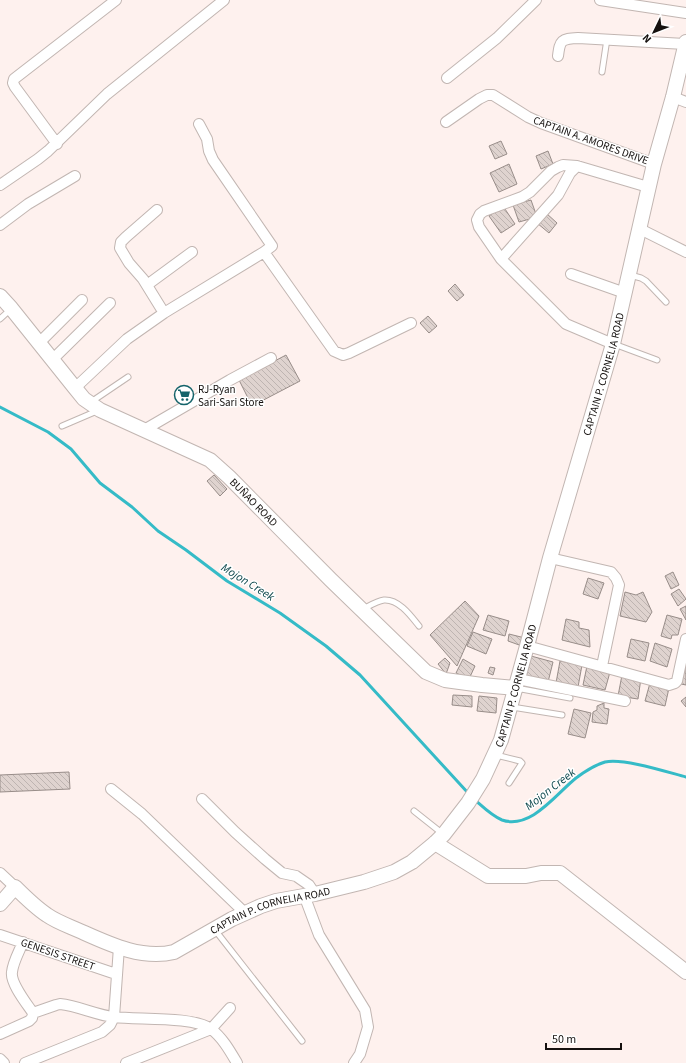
<svg xmlns="http://www.w3.org/2000/svg" width="686" height="1063" font-family="'Source Sans 3',sans-serif">
  <style>
    .lines { fill: none; stroke-linecap: round; stroke-linejoin: round }
    .stream { stroke: #35bbc7; stroke-width: 3 }
    .building { fill: url(#building-back-hatch); stroke: #988d89 }
    .lane-casing { stroke: #c2b6b2; stroke-width: 7 }
    .street-casing { stroke: #c2b6b2; stroke-width: 12 }
    .secondary-casing { stroke: #c2b6b2; stroke-width: 16 }
    .lane { stroke: #fff; stroke-width: 5 }
    .street { stroke: #fff; stroke-width: 10 }
    .secondary { stroke: #fff; stroke-width: 14 }
    .labels { text-anchor: middle; stroke-width: 3; stroke-linejoin: round; paint-order: stroke }
    .street-label { font-size: 11px; fill: #15110f; stroke: #fff }
    .poi-label { font-size: 11px; fill: #15110f; stroke: #fff; text-anchor: start }
    .water-label { font-size: 12px; font-style: italic; fill: #0d474c; stroke: #fff }
  </style>
  <defs>
    <pattern id="building-back-hatch" width="6" height="6" patternUnits="userSpaceOnUse"><rect width="6" height="6" fill="#dfd3cf"/><path d="M-1 5l2 2M0 0l6 6M5-1l2 2" fill="none" stroke="#beb4b1"/></pattern>
  </defs>
  <rect width="100%" height="100%" fill="#fef1ee"/>
  <g class="lines">
    <path class="stream" d="M0,407l48,25 23,17 29,34 32,24 26,24 28,19 41,31 53,32 46,33 34,29 109,119
      M475,800c8,7 17,16 27,20 29,10 55,-27 74,-42 8,-6 19,-13 29,-16 19,-4 62,10 81,15"/>
  </g>
  <path class="building" d="M501,141l6,13 -12,5 -6,-13z
    M548,151l5,13 -12,5 -5,-13z
    M509,164l8,20 -18,8 -9,-19z
    M531,200l6,17 -18,5 -6,-17z
    M503,206l12,18 -14,9 -12,-17z
    M546,213l11,10 -8,10 -12,-10z
    M455,284l9,11 -7,6 -9,-10z
    M428,316l9,10 -8,7 -9,-10z
    M286,355l14,26 -48,25 -13,-26z
    M214,475l13,14 -7,7 -13,-15z
    M673,572l6,13 -8,4 -6,-13z
    M588,578l16,5 -6,16 -15,-5z
    M679,589l7,10 -8,7 -7,-12z
    M625,592l11,3 7,-3 9,20 -6,10 -26,-6z
    M465,601l14,15 -22,50 -27,-31z
    M686,606v14l-6,-11z
    M488,615l21,6 -4,15 -22,-6z
    M667,615l15,4 -4,16h-6l-1,4 -10,-3z
    M566,619l13,3v6l10,2 1,17 -28,-7z
    M473,632l19,7 -6,15 -19,-8z
    M509,634l16,4 -3,8 -14,-5z
    M631,639l18,4 -4,18 -18,-4z
    M655,643l17,6 -5,18 -17,-6z
    M531,656l22,6 -5,20 -22,-5z
    M445,658l5,5 -4,11 -8,-10z
    M463,659l12,7 -6,13 -13,-6z
    M686,659v26l-5,-1z
    M560,661l22,4 -4,22 -22,-4z
    M587,666l23,6 -5,18 -22,-5z
    M490,667l5,1 -2,7 -5,-2z
    M622,675l19,3 -3,21 -20,-3z
    M650,683l19,5 -4,18 -20,-5z
    M453,695l19,1v11l-20,-2z
    M479,696l18,2 -1,15 -19,-2z
    M686,697v10l-5,-6z
    M604,703v5l5,1 -2,15 -15,-2 1,-10 4,-2v-4z
    M574,709l17,4 -6,25 -17,-4z
    M69,772l1,17 -70,3v-17z"/>
  <g class="lines">
    <g class="lane-casing">
      <path id="lane" d="M602,72l5,-33
        M630,275l11,3 5,3 20,21
        M0,319l11,-10
        M614,344l43,16
        M91,402l37,-25
        M62,426l35,-15
        M363,609c6,-3 14,-8 21,-9 15,-1 27,16 35,26
        M516,688l54,10
        M512,707l50,8
        M496,755l24,6 2,2 -13,20
        M414,811l29,23
        M215,930l87,111"/>
    </g>
    <g class="street-casing">
      <path id="street" d="M600,0l86,13
        M558,56c2,-16 3,-17 20,-18l107,6
        M447,78l50,-40 39,-38
        M673,97l13,5
        M446,122l33,-23 8,-4h6l35,22 13,6 113,41
        M57,144l-42,-57 -2,-4 1,-4 102,-79
        M577,166l-14,-1 -5,2 -7,4 -21,21 -8,5 -38,14 -4,3 -3,6 2,7 22,32 65,65 47,20
        M0,185l38,-26 10,-8 59,-57 117,-94
        M157,210l-31,27 -5,5 -1,6 9,15 14,16 21,34
        M0,225l28,-21 47,-28
        M640,229l46,23
        M264,252l70,99 9,4 6,-2 62,-30
        M501,259l57,-64 12,-22 7,-7 71,21
        M571,274l54,19
        M147,285l45,-33
        M39,343l43,-43
        M52,360l58,-57
        M75,388l52,-49 37,-26 100,-61 8,-6 -59,-86 -4,-9 -2,-12 -8,-15
        M144,430l86,-50 41,-22
        M550,558l61,14 5,6 3,7 -17,81
        M527,646l142,39 6,-2 2,-2 9,-42
        M518,679l107,22
        M111,789l31,25 103,99
        M202,799l33,33 30,27 17,14 14,3 13,9 6,9
        M0,873l15,14
        M304,895l15,40 46,75 3,17 -8,27 -6,9
        M0,935l116,39
        M23,942c-4,10 -10,20 -11,30 -2,11 15,32 21,41
        M33,1013l23,-8 4,-1c19,2 36,11 54,13 24,3 79,-1 97,12 11,8 19,22 26,34
        M0,1034l29,-13 3,-3 1,-5
        M0,1059l4,4
        M25,1063l77,-31 8,-7 4,-8 5,-70
        M126,1063l85,-34 19,-21"/>
    </g>
    <g class="secondary-casing">
      <g id="secondary">
        <path id="s1" d="M0,296l11,12 64,80 9,11 16,11 110,50 19,17 102,103 95,92 19,8 37,5 34,3"/>
        <path d="M435,843l53,33h38l15,-3h19l126,99"/>
        <path id="s2" d="M0,904l15,-17c10,10 20,20 32,28 10,7 22,11 33,16 29,13 62,29 94,21l58,-33 29,-13 15,-5 39,-7 49,-12 30,-10 18,-10 23,-19 9,-9 24,-31 15,-24 18,-39 26,-94 23,-88 63,-214 41,-180 19,-67 13,-55"/>
      </g>
    </g>
    <use href="#lane" class="lane"/>
    <use href="#street" class="street"/>
    <use href="#secondary" class="secondary"/>
  </g>
  <defs>
    <g id="supermarket-ring" transform="scale(1)"><circle r="9.5" fill="#fff" stroke="#14636a" stroke-width="1.5"/><path d="M-6-5.5h2.5l.6 2H6L4.5 2H-2.5L-4.4-4H-6ZM-1.5 3.2a1.3 1.3 0 1 0 .1 0ZM3 3.2a1.3 1.3 0 1 0 .1 0Z" fill="#14636a"/></g>
  </defs>
  <g fill-rule="evenodd">
    <use href="#supermarket-ring" x="184" y="395"/>
  </g>
  <g class="labels">
    <g class="street-label">
      <text transform="translate(591 140) rotate(20)" y="4">CAPTAIN A. AMORES DRIVE</text>
      <text dy="4" stroke="none"><textPath href="#s2" startOffset="990">CAPTAIN P. CORNELIA ROAD</textPath></text>
      <text dy="4" stroke="none"><textPath href="#s1" startOffset="334">BUÑAO ROAD</textPath></text>
      <text dy="4" stroke="none"><textPath href="#s2" startOffset="666">CAPTAIN P. CORNELIA ROAD</textPath></text>
      <text dy="4" stroke="none"><textPath href="#s2" startOffset="306">CAPTAIN P. CORNELIA ROAD</textPath></text>
      <text transform="translate(58 954) rotate(19)" y="4">GENESIS STREET</text>
    </g>
    <g class="poi-label">
      <text x="198" y="393">RJ-Ryan<tspan x="198" dy="13">Sari-Sari Store</tspan></text>
    </g>
    <g class="water-label">
      <text transform="translate(248 582) rotate(32)" y="4">Mojon Creek</text>
      <text transform="translate(550 789) rotate(-38)" y="4">Mojon Creek</text>
    </g>
  </g>
  <g transform="translate(654 32) rotate(227)" stroke="#ffffff" stroke-width="3" paint-order="stroke">
  <path d="M0-3L7 15L0 10L-7 15Z" fill="#15110f"/>
  <text y="-6" font-size="11" font-weight="bold" text-anchor="middle" fill="#15110f">N</text>
  </g>
  <path d="M546 1043v6h75v-6" fill="none" stroke="#15110f" stroke-width="2"/>
  <text x="552" y="1043" font-size="12" fill="#15110f" stroke="#ffffff" stroke-width="3" paint-order="stroke">50 m</text>
</svg>
